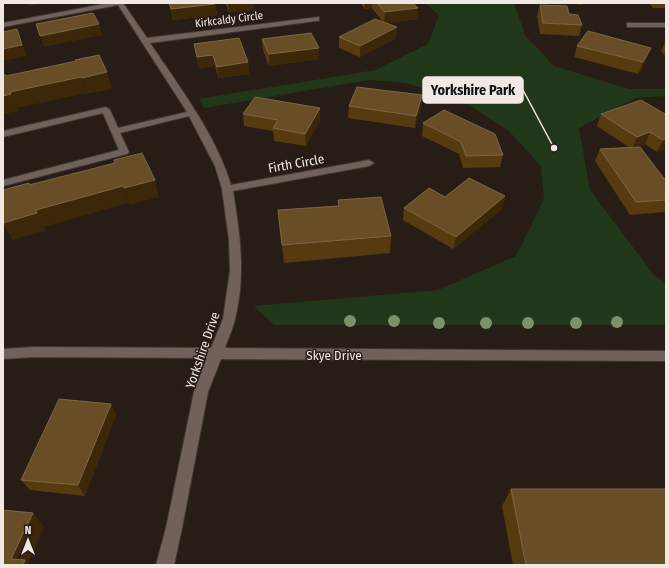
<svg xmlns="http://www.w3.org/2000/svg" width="669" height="568" font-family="'Fira Sans Condensed',sans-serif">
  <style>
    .green { fill: #21371a }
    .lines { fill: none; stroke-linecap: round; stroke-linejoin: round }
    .minor-casing { stroke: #423834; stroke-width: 2 }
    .minor { fill: #70625a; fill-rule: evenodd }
    .tree { fill: #7b916a }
    .wall { fill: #573b10 }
    .shaded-wall { fill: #3d2709 }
    .building { fill: #674e27; stroke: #7d6644 }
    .labels { text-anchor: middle; stroke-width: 3; stroke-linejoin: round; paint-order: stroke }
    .far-street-label { font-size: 11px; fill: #f1e8e4; stroke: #281c16 }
    .street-label { font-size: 13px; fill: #f1e8e4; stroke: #281c16 }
    .leader { fill: none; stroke: #f1e8e4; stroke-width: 1.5 }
    .callout-dot { fill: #f1e8e4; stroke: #281c16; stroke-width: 1.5 }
    .callout { fill: #f1e8e4; stroke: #f1e8e4; stroke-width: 1.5 }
    .callout-label { font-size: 14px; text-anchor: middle; font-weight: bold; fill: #111 }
  </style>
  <rect width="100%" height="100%" fill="#281c16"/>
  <path class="green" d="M425,3h89l11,32 29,31 75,23h37v7l-30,2 -57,30 11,62 64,85 12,8v42h-392l-20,-19 184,-16 78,-34 28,-57 -3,-33 -33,-36 -49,-31 -53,-16 -36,-3 -166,28 -5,-9 176,-29 53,-26 11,-29z"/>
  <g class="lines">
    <g class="minor-casing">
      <path id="minor" d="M109,3h14l24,35 172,-21v4h-3l-166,22c30,45 65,90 81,142l138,-25 5,3 -5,3 -136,25c7,43 13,85 2,128 -2,10 -7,19 -10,29l441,3v10l-445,-2 -13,33 -26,136 -8,37h-18l10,-37 28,-136 13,-34 -173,-1 -31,2v-10l31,-2 177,1 12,-29 7,-48 -1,-31 -7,-51 -7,-23 -26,-50 -69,17 9,19 -2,2 -124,32v-6l116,-30 -16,-37 -100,24v-6l103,-24 4,3 8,18 69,-16 -69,-107 -115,22v-4z
        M627,23h39v4h-39z"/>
    </g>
    <use href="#minor" class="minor"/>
  </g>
  <g class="tree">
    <circle cx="350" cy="321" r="6"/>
    <circle cx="394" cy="321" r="6"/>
    <circle cx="617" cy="322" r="6"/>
    <circle cx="439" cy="323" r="6"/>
    <circle cx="486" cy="323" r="6"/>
    <circle cx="528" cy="323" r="6"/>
    <circle cx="576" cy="323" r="6"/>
  </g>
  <path class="wall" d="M169,3h46l2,12 -44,5z
    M225,3h41l-13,1 1,5 -25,3z
    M360,3h53l5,5 -1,11 -30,4 9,15 -36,19 -21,-9v-11l44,-15 -11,-14 -7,1z
    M575,3h12l-8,2z
    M649,3h17v5h-13z
    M540,5l29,9 13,11 -3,11 -39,-2 -3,-18z
    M262,39l57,9v11l-50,7 -6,-16z
    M666,40v17l-5,-6z
    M194,44l54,18 1,12 -31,4 -3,-12 -16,2 -3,-13z
    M577,46l69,14 -8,14 -64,-17z
    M422,95l-1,12 -6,21 -67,-10 1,-12z
    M320,108v12l-14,26 -32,-5 -1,-10 -29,-5 -1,-12z
    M601,114h64l1,35 -9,3 -12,-8 -8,3 29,34v31l-36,3 -35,-54 5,-12 29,-2 -32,-21z
    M423,123l80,32 -3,12 -37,1 -4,-14 -37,-18z
    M505,196l-3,13 -49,40 -50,-29 1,-12z
    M338,200l53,36 -1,17 -106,10 -6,-53 60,-4z
    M111,404l5,11 -31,81 -55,-6 -9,-10z
    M511,489l155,76h-153l-11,-59z"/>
  <path class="shaded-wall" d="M27,3h17l-16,3z
    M228,3h38l-13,1 1,5 -25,3z
    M365,3h7v5l-7,1z
    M559,3h7l-7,2z
    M580,3h7l-8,2z
    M215,4l2,11 -44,5 -2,-11z
    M418,8l-1,11 -33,4 1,-11z
    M99,24l3,11 -58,12 -4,-11z
    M397,27l-1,11 -36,19v-11z
    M17,29l10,27 -24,5v-12z
    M319,48v11l-50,7v-12z
    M651,48l-5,12 -8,14 5,-12z
    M213,55l2,11 -16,2 -2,-11z
    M248,62l1,12 -31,4 -1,-11z
    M107,72l5,17 -25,5 -5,-16z
    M81,77l6,16 -70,15 1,3 -15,3v-18l7,-4z
    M422,95l-1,12 -6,21 1,-12z
    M320,108v12l-14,26 -1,-12z
    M650,132l-5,12 -13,5 5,-12z
    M666,139v10l-9,3 6,-12z
    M155,180l4,17 -30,8 -5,-17z
    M123,186l5,17 -84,24 1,4 -33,9 -9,-17 33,-13z
    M505,196l-3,13 -49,40 3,-12z
    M111,404l5,11 -31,81 -7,-11z
    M33,513l11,14 -16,36 2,2h-12l-7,-6z"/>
  <path class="building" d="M169,3h46v1l-44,5z
    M377,3h36l5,5 -33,4z
    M540,5l27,1 2,8 9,1 4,10 -39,-2z
    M93,13l6,11 -59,12 -4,-12z
    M375,19l22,8 -37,19 -21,-9z
    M17,29l5,16 -19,4v-17z
    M588,31l63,17 -8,14 -66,-16z
    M311,33l8,15 -50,6 -7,-15z
    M239,38l9,24 -31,5 -4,-12 -16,2 -3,-13z
    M99,55l8,17 -25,6 -1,-1 -71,15 1,2 -8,2v-21h3v1l70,-15 -1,-1z
    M357,87l65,8 -6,21 -67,-10z
    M255,97l65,11 -15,26 -32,-6 5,-8 -35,-6z
    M641,100l24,14h1v25l-3,1 -13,-8 -13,5 -36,-23z
    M444,110l51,24 8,21 -37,1 -5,-14 -38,-19z
    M640,147l26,34v19l-30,2 -36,-53z
    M142,153l13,27 -31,8 -1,-2 -87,24 1,3 -34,10v-33l26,-7v2l86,-22 -1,-3z
    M469,178l36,18 -49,41 -52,-29 25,-20 16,9z
    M381,197l10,39 -109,9 -4,-35 61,-4 -1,-6z
    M59,399l52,5 -33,81 -57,-5z
    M511,489h155v76h-140z
    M3,510l30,3 -22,46 14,1 -2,5h-20z"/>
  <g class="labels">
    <g class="far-street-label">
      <text transform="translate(229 19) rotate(-7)" y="4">Kirkcaldy Circle</text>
    </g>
    <g class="street-label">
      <text transform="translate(296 163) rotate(-10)" y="5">Firth Circle</text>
      <text transform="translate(202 350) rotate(-71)" y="5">Yorkshire Drive</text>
      <text x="334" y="360">Skye Drive</text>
    </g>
  </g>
  <path class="leader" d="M554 148L523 90"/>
  <circle class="callout-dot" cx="554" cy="148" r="4"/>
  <rect class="callout" x="423" y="77" width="100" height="26" rx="4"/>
  <g class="callout-label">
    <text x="473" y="95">Yorkshire Park</text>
  </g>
  <rect width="669" height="568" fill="none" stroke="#f1e8e4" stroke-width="8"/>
  <g transform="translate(28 540)" stroke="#281c16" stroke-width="3" paint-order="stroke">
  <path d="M0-3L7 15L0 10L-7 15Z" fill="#f1e8e4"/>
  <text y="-6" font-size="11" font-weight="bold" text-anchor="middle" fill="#f1e8e4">N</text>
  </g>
</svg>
